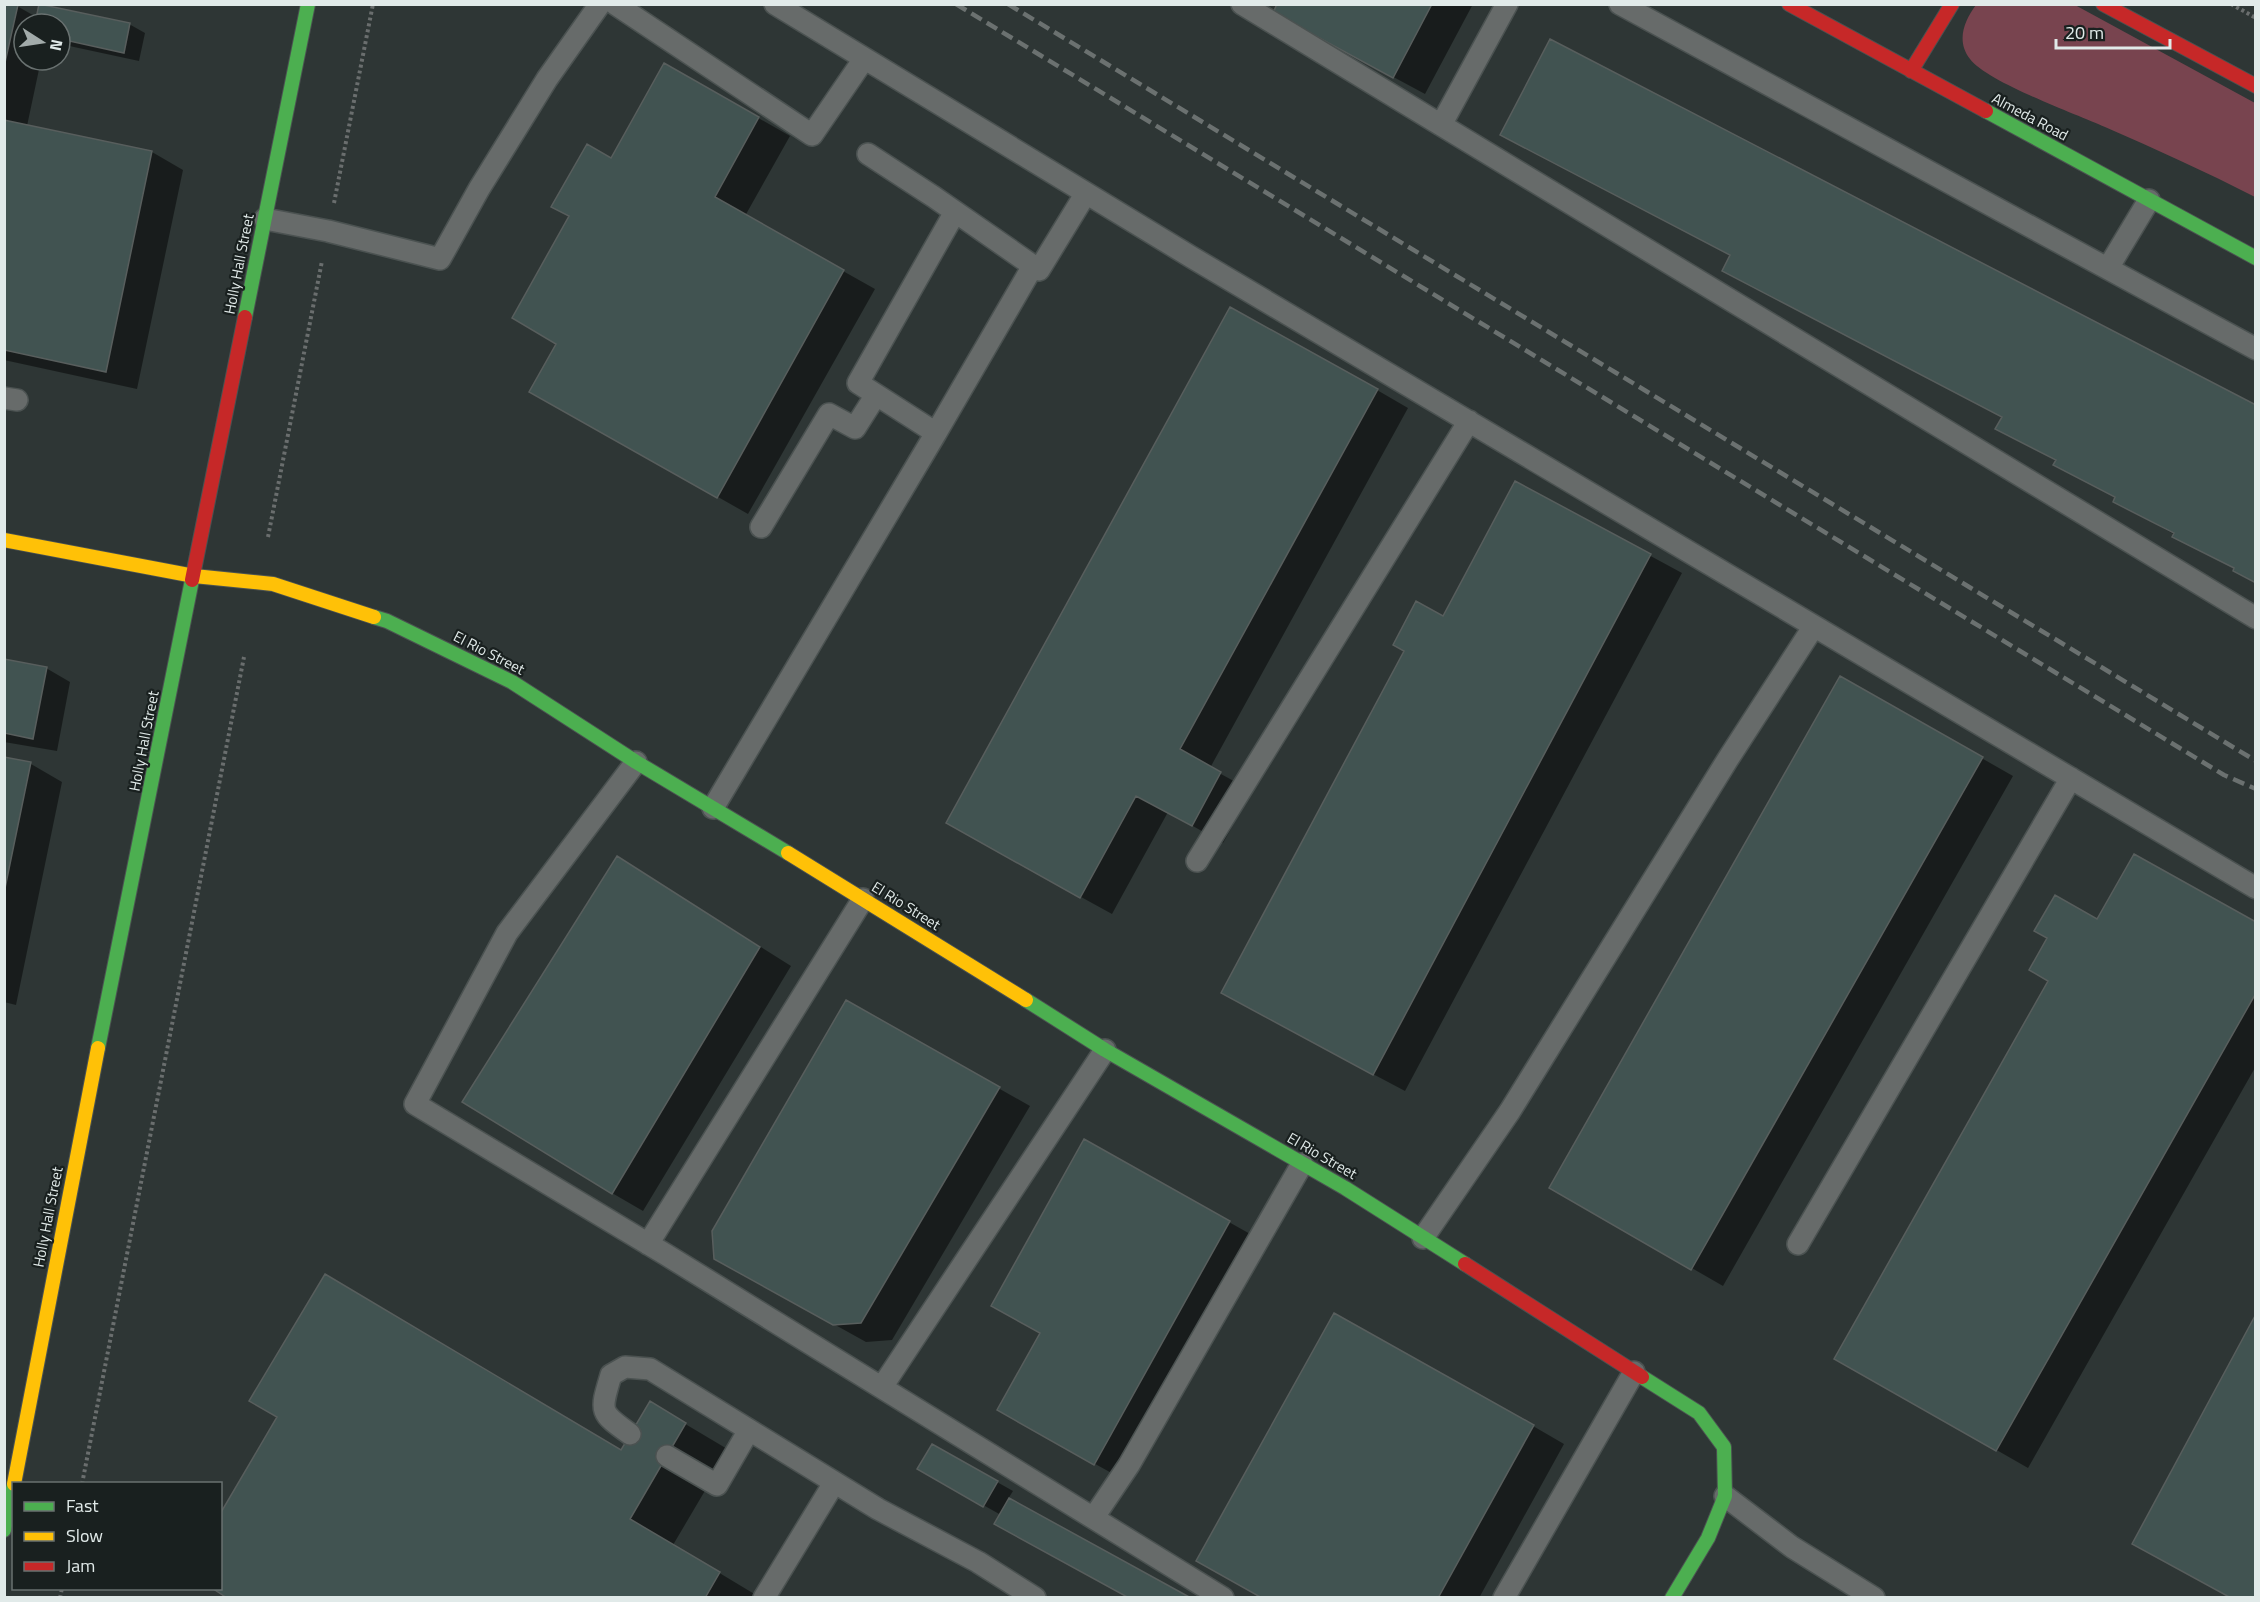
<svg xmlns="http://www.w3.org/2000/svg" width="2260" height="1602" font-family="'Titillium Web',sans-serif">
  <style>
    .green { fill: #78444f }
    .shadow { fill: #0007 }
    .building { fill: #415351; stroke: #585e5d; stroke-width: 1.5 }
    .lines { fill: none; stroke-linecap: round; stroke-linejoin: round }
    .lane-casing { stroke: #4b5251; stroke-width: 24 }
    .fast-casing { stroke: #4b5251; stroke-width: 16 }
    .slow-casing { stroke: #4b5251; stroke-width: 16 }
    .jam-casing { stroke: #4b5251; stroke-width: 16 }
    .path { stroke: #6a6e6e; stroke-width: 4; stroke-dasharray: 3 3; stroke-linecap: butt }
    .lane { stroke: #676b6a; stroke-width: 21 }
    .fast { stroke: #4caf50; stroke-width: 14 }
    .slow { stroke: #ffc107; stroke-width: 14 }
    .jam { stroke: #c62828; stroke-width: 14 }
    .rail { stroke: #6b7170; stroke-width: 4.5; stroke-dasharray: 12 6; stroke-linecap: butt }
    .labels { text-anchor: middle; stroke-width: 4.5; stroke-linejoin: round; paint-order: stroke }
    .street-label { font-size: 15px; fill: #e1eae9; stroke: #19201f }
  </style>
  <rect width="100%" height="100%" fill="#2e3635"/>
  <path class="green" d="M1976,5h99l180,98v94c-49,-25 -99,-48 -150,-70 -29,-13 -118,-45 -135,-68 -14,-18 -6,-38 6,-54z"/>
  <path class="shadow" d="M4,4l13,2 21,12 91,6 16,9 -6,28 -79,-17v-20h-36v36h17l-14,66 125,26 31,18 -46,219 -133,-29z
    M1279,4h194l-48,90 -119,-64z
    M665,65l125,71 -45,80 130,73 -127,225 -217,-123 27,-48 53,-183z
    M1502,135l754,272 -21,162 -120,-68 2,-3 -62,-33 2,-4 -60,-33 6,-11 -271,-161z
    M1377,390l31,18 -198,360 42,23 -29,52 -55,-31 -56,102 -133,-73z
    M1516,483l166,90 -277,518 -151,-80 190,-393z
    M4,661l42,7 24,14 -13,69 -53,-9z
    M1841,678l172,98 -290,510 -172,-99z
    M4,758l27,6 31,18 -46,223 -12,-3z
    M648,876l143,90 -148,245 -31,-18z
    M2256,924v142l-228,402 -192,-110z
    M846,1002l184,104 -138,234 -26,2 -119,-66z
    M1084,1141l177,99 -135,241 -96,-53 12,-95z
    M650,1403l79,47 -56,95 88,53h-531l-10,-10 401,-137z
    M1533,1426l31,18 -85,154h-215z
    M933,1446l80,45 -5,8 180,99 -187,-83 -82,-46z"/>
  <path class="building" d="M4,4l14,1 -14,62z
    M39,4l91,19 -6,30 -64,-14v-15h-25z
    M1277,4h155l-39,74 -120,-65z
    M1550,39l706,366v178l-23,-12 1,-3 -62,-31 2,-4 -61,-31 2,-5 -62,-32 3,-5 -61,-31 7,-12 -280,-146 8,-16 -230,-120z
    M664,63l95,54 -44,80 129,73 -127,228 -188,-106 27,-48 -44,-26 57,-102 -18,-9 36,-63 24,14z
    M4,120l148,31 -46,221 -102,-22z
    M1230,307l148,82 -198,360 41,23 -29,54 -56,-30 -56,102 -134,-75z
    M1515,481l136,73 -278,521 -152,-82 183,-342 -11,-6 23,-44 27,15z
    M4,659l43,8 -14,72 -29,-6z
    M1840,676l143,81 -292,513 -142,-82z
    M4,757l27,5 -27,131z
    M2134,854l122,68v71l-260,458 -162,-92 214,-378 -19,-11 18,-32 -13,-7 21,-36 42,24z
    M617,856l143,91 -148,247 -150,-92z
    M846,1000l154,87 -139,236 -28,2 -119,-66 -2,-28z
    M1084,1139l146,82 -136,244 -97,-55 43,-77 -49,-27z
    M325,1274l296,176 29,-49 36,22 -56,96 90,53 -15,26h-478l-15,-10h8v-74l57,-97 -28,-16z
    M1334,1313l200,112 -96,173h-176l-66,-37z
    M2256,1314v284h-25l-99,-54z
    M932,1444l66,37 -15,26 -66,-38z
    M1009,1498l182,100h-62l-135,-74z"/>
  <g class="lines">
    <g class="lane-casing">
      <path id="lane" d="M615,4l197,131 52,-76
        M775,4l418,254 1063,630
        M1242,4l199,121
        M1507,4l-66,121 815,493
        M1620,4l636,345
        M868,154l66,43 105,73 47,-77
        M955,212l-97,171 78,50 97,-167
        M265,219l63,12 112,28 39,-70 68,-110 53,-75
        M2108,268l41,-68
        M4,398l13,2
        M761,527l68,-113 26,14 21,-33
        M636,762l-129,171 -92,171 250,150 558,344
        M713,808l223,-375
        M1197,861l272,-440
        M1423,1238l87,-127 218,-352 86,-133
        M648,1244l215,-345
        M1798,1244l273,-466
        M882,1387l223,-337
        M630,1434c-31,-22 -30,-22 -19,-59l14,-8 25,2 228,140 100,53 57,36
        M667,1456l50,29 32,-55
        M1725,1496l67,51 82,51
        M1094,1517l35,-52 173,-301
        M764,1598l70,-115
        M1504,1598l130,-226"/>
    </g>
    <g class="fast-casing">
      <path id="fast" d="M1986,111l270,147
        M245,317l63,-313
        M374,617l13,4 125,61 124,80 152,91
        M1026,1000l79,50 240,138 120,76
        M98,1048l94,-468
        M1642,1377l57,36 25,34 1,49 -17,42 -36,60
        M4,1530l10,-46"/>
    </g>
    <g class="slow-casing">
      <path id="slow" d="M4,540l190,36 79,8 101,33
        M788,853l238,147
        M14,1484l84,-436"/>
    </g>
    <g class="jam-casing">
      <path id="jam" d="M1789,4l197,107
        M2103,4l153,82
        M1911,71l41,-67
        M192,580l53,-263
        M1465,1264l177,113"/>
    </g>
    <path class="path" d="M2231,4l25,14
      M334,203l39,-199
      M268,537l54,-276
      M82,1484l162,-827
      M60,1598l2,-10"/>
    <use href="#lane" class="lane"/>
    <use href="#fast" class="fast"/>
    <use href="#slow" class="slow"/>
    <use href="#jam" class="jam"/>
    <path class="rail" d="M956,4l1268,771 32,14
      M1008,4l1248,757"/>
  </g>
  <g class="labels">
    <g class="street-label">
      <text transform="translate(2030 117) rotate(28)" y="5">Almeda Road</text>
      <text transform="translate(239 264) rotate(-79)" y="5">Holly Hall Street</text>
      <text transform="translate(489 653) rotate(27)" y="5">El Rio Street</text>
      <text transform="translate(144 741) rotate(-79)" y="5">Holly Hall Street</text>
      <text transform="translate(906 906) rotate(32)" y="5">El Rio Street</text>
      <text transform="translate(1322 1156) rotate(30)" y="5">El Rio Street</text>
      <text transform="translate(48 1217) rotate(-79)" y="5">Holly Hall Street</text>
    </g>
  </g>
  <rect width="2260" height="1602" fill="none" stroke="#e1eae9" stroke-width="12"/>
  <rect x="12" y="1482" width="210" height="108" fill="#19201f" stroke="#697170" stroke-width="1.5"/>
  <rect x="24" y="1502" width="30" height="9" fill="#4caf50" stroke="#697170" stroke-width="1.5"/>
  <text x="66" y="1512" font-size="18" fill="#e1eae9">Fast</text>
  <rect x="24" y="1532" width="30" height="9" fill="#ffc107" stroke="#697170" stroke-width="1.5"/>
  <text x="66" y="1542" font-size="18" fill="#e1eae9">Slow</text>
  <rect x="24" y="1562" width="30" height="9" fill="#c62828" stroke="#697170" stroke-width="1.5"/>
  <text x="66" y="1572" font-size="18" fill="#e1eae9">Jam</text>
  <g transform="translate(42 42) rotate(102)"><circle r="28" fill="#19201f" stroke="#697170" stroke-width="1.5"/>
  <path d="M0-4.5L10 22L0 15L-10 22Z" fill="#a2abaa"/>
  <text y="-9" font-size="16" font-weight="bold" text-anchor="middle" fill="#e1eae9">N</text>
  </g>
  <path d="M2056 39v9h114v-9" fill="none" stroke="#e1eae9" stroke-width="3"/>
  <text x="2065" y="39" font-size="18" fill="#e1eae9" stroke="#19201f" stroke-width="4.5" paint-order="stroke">20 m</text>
</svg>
